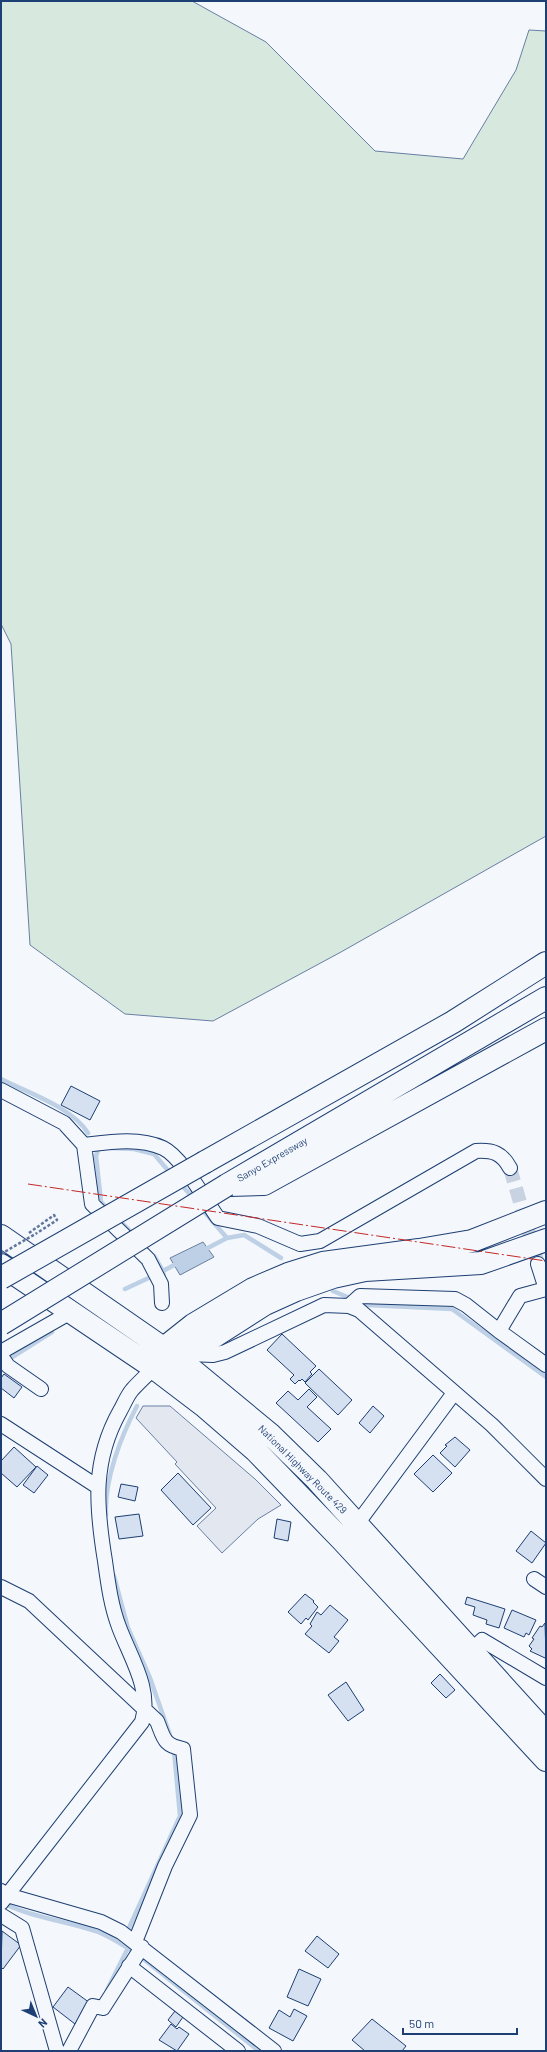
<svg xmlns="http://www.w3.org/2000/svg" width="547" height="2052" font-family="Barlow,sans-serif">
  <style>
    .green { fill: #d7e8df; stroke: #687fa3 }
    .parking { fill: #e3e8f0; stroke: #687fa3 }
    .water { fill: #bed0e5; stroke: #687fa3 }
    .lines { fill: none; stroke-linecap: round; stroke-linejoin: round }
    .stream { stroke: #bed0e5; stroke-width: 4.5 }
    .building { fill: #d5e0f0; stroke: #1d3f73 }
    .minor-tunnel { stroke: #c9d2e0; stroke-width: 14; stroke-dasharray: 14 7; stroke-linecap: butt }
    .minor-casing { stroke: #1d3f73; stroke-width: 16 }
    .trunk-casing { stroke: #1d3f73; stroke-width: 24 }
    .motorway-casing { stroke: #1d3f73; stroke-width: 24 }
    .path { stroke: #5e769c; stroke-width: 2.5; stroke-dasharray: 3 2; stroke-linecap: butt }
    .minor { stroke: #f4f7fb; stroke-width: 14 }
    .trunk { stroke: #f4f7fb; stroke-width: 22 }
    .motorway { stroke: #f4f7fb; stroke-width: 22 }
    .motorway-bridge-casing { stroke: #1d3f73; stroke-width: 24; stroke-linecap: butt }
    .path-bridge { stroke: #5e769c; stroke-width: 2.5; stroke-dasharray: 3 2; stroke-linecap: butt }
    .motorway-bridge { stroke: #f4f7fb; stroke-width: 22 }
    .power { stroke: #c62828; stroke-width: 1; stroke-dasharray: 14 3 2 3; stroke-linecap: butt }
    .labels { text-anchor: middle; stroke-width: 3; stroke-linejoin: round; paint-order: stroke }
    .street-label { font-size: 10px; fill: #1d3f73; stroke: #f4f7fb }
  </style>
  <rect width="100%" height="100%" fill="#f4f7fb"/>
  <path class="green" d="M1,1h191l74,41 109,109 88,8 53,-89 13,-40 17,1v805l-205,116 -128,69 -88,-7 -95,-69 -19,-301 -10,-20z"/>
  <path class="parking" d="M143,1406h27l85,73 26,26 -23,14 -36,34 -25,-27 19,-18 -41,-44 2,-2 -41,-44z"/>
  <path class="water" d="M203,1242l11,15 -34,18 -10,-17z"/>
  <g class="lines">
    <path class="stream" d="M1,1079c27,14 71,28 87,54
      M110,1148l24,1 20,5 17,20
      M98,1150l-2,6 5,46 7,7
      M179,1182l15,17
      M201,1208l26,30 17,-3 37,23
      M118,1219l13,13
      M202,1251l25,-13
      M154,1256l9,15 1,7
      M161,1272l19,-10
      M125,1289l30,-14
      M333,1291l34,14 85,4 94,68
      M6,1361l46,-29
      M106,1515c-2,-35 15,-79 31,-109
      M114,1576l14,52 22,50 21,60
      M3,1903c30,15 64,18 95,29 13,5 26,14 38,21l123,98
      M128,1930l52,-114 -6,-66
      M107,1990l21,-42"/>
  </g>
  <path class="building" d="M71,1086l29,15 -10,19 -29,-15z
    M282,1334l34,32 -6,6 2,2 -7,8 -3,-3 -2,2 -1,-1 -4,4 -5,-5 4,-4 -27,-25z
    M319,1369l33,31 -14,15 -33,-32z
    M4,1374l18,13 -8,11 -13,-10v-10z
    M309,1389l8,8 -10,10 24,22 -13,13 -42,-39 12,-12 10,9z
    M373,1406l11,10 -14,17 -11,-10z
    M455,1437l15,13 -15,17 -15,-14 7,-7 -2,-1z
    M14,1447l22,20 -19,20 -16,-14v-12z
    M433,1455l19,18 -19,19 -19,-18z
    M37,1466l11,9 -14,18 -11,-8z
    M178,1473l33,35 -18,17 -32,-35z
    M121,1484l17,3 -3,14 -17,-4z
    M139,1514l4,22 -24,3 -4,-22z
    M277,1519l14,3 -3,19 -14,-3z
    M531,1531l15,12 -14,20 -16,-12z
    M305,1594l9,7 -1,1 5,5 -10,13 -2,-2 -5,6 -13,-12z
    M467,1597l38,12 -6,19 -13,-4 1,-4 -14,-5 2,-8 -10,-3z
    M330,1605l18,15 -14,17 5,4 -10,12 -24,-19 7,-8 -2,-2 7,-12 4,3z
    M512,1610l24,10 -7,15 -3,-2 -2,4 -20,-9z
    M545,1623l1,33 -1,2 -15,-7 2,-2 -3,-3 5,-7 -2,-1 8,-12 2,1z
    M440,1674l15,16 -9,8 -15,-15z
    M346,1682l18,28 -16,11 -20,-26z
    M2,1931l19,14 -18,24 -2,-2z
    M317,1936l22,18 -11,14 -23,-17z
    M299,1969l22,10 -13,27 -21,-9z
    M68,1987l22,16 -15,21 -22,-17z
    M294,2009l13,7 -14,25 -24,-13 10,-18 11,7z
    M175,2011l8,6 -7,10 -8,-7z
    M372,2019l34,27 -4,5h-37l-13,-11z
    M171,2024l6,5 2,-2 10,7 -12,17 -18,-11z"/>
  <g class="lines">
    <path class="minor-tunnel" d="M510,1168l28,96"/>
    <g class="minor-casing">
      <path id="minor" d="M1,1090l63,33 20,22 8,59 56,55 13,25 1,19
        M84,1145c25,-3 55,-8 79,3 19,9 42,52 55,70l40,8 42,18 20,-3 156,-90c17,-1 26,2 34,17
        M538,1264l8,25
        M546,1289l-26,7 -21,35 47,34
        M349,1306l11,-10 95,3 11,6 33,26
        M1,1352l70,-40
        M188,1354l25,1 12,-3 99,-47 25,1 10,4 133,115 54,54
        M1,1356l7,10 33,23
        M1,1424l97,63
        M357,1524l97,-131
        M534,1579l12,8
        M1,1587l28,14 128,120c7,17 6,24 26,28l7,66 -25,51 -30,76
        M466,1655l16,-15 64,38
        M1,1891l6,4 94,27 20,10 153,119
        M1,1903l141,-181c10,-33 -12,-65 -23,-95 -8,-21 -11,-44 -14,-66 -9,-55 -13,-100 15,-150 4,-7 7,-15 12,-21 7,-8 15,-15 22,-22
        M1,1915l21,13 35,123
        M129,1966l109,85
        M69,2051l24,-45 10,2 39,-61"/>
    </g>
    <g class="trunk-casing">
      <path id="trunk" d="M1,1236l178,123 92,76 46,45 229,253
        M1,1265l153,103 50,38 52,45 86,89 204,220"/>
    </g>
    <g class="motorway-casing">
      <path id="motorway" d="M205,1162l248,-140 93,-59
        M227,1185l319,-187
        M229,1185l35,-1 282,-155
        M154,1368l10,-20 29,-23 60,-36 35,-15 35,-11 96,-13 53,-9 74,-29
        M154,1368l25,-9 86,-55 31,-14 37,-13 32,-7 116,-7 65,-23"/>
    </g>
    <path class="path" d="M29,1233l25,-18 3,5 -20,13"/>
    <use href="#minor" class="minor"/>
    <use href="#trunk" class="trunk"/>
    <use href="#motorway" class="motorway"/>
    <g class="motorway-bridge-casing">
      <path id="motorway-bridge" d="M1,1278l204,-116
        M1,1324l226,-139"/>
    </g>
    <path class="path-bridge" d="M1,1254l36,-21"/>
    <use href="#motorway-bridge" class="motorway-bridge"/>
    <path class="power" d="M28,1184l518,77"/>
  </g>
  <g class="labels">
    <g class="street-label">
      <text transform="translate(272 1159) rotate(-30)" y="4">Sanyo Expressway</text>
      <text transform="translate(303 1469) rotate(45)" y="4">National Highway Route 429</text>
    </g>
  </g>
  <rect width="547" height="2052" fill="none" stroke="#1d3f73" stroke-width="4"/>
  <g transform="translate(36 2016) rotate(136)" stroke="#f4f7fb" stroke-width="3" paint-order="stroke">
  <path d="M0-3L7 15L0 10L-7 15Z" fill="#1d3f73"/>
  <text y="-6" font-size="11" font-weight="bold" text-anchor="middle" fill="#1d3f73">N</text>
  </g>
  <path d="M403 2028v6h114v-6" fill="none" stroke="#1d3f73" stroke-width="2"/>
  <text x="409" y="2028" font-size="12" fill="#1d3f73" stroke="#f4f7fb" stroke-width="3" paint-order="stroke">50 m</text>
</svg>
